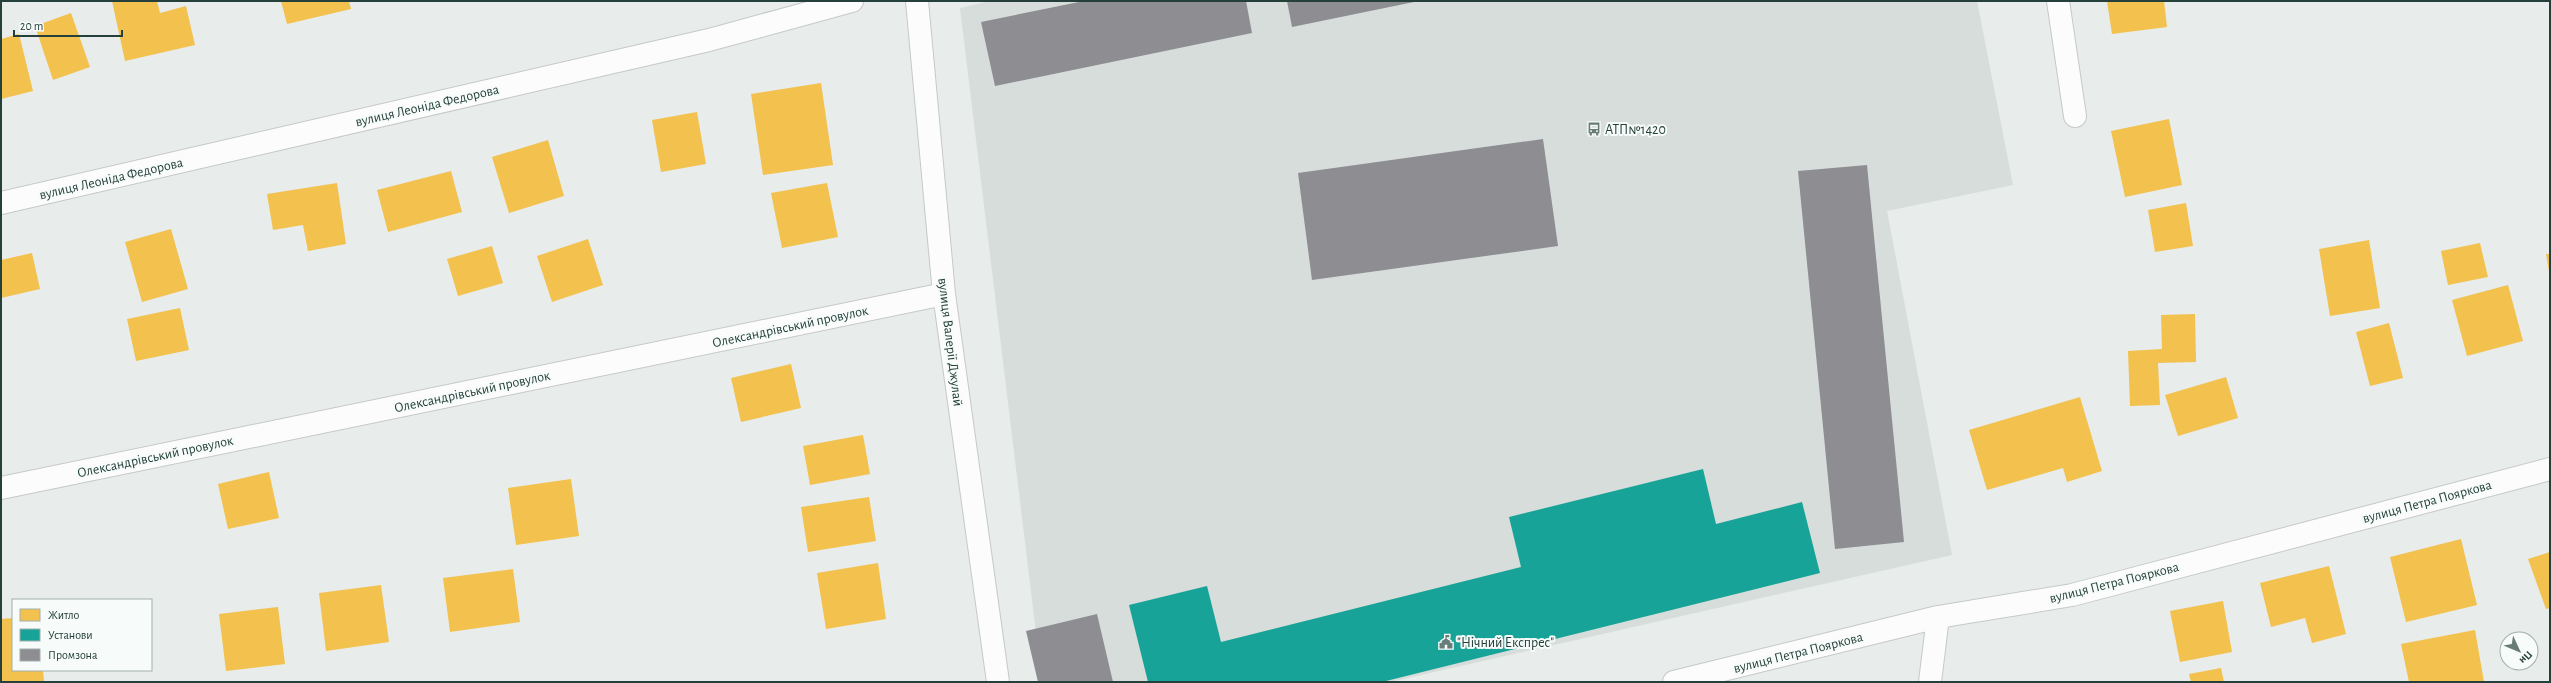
<svg xmlns="http://www.w3.org/2000/svg" width="2551" height="683" font-family="'Alegreya Sans',sans-serif">
  <style>
    .built { fill: #d6ddda }
    .homes { fill: #f2c14e }
    .public { fill: #17a398 }
    .industry { fill: #8d8d92 }
    .lines { fill: none; stroke-linecap: round; stroke-linejoin: round }
    .minor-casing { stroke: #c5c9c7; stroke-width: 24 }
    .tertiary-casing { stroke: #c5c9c7; stroke-width: 24 }
    .minor { stroke: #fcfcfc; stroke-width: 22 }
    .tertiary { stroke: #fcfcfc; stroke-width: 22 }
    .labels { text-anchor: middle; stroke-width: 4; stroke-linejoin: round; paint-order: stroke }
    .street-label { font-size: 14px; fill: #25403b; stroke: #f7fbf9 }
    .poi-label { font-size: 14px; fill: #25403b; stroke: #f7fbf9; text-anchor: start }
  </style>
  <rect width="100%" height="100%" fill="#e8ecea"/>
  <path class="built" d="M990,1h987l36,184 -126,26 65,344 -562,127h-348l-82,-674z"/>
  <path class="homes" d="M112,1h45l3,12 26,-7 9,39 -70,16z
    M281,1h68l2,8 -64,15z
    M2107,1h57l3,26 -55,7z
    M71,13l19,54 -37,13 -18,-54z
    M19,34l14,57 -32,8v-60z
    M821,83l12,82 -70,10 -12,-81z
    M697,112l9,52 -45,8 -9,-52z
    M2169,119l13,66 -57,12 -14,-66z
    M548,140l16,56 -55,17 -17,-56z
    M451,171l11,41 -74,20 -11,-42z
    M337,183l9,61 -38,7 -5,-26 -30,5 -6,-36z
    M827,183l11,54 -56,11 -11,-55z
    M2186,203l7,43 -38,6 -7,-42z
    M171,229l17,60 -46,13 -17,-60z
    M588,239l15,46 -51,17 -15,-46z
    M2369,240l11,68 -50,8 -11,-67z
    M2480,243l8,34 -40,8 -7,-34z
    M492,246l11,37 -45,13 -11,-37z
    M32,253l8,36 -39,9v-38z
    M2546,254h4v17h-1z
    M2508,285l15,56 -56,15 -15,-56z
    M180,308l9,42 -53,11 -9,-42z
    M2195,314l1,48 -38,1 2,42 -30,1 -2,-55 34,-2 -1,-34z
    M2389,323l14,55 -33,8 -14,-54z
    M791,364l10,44 -60,14 -10,-44z
    M2226,377l12,41 -60,18 -13,-41z
    M2080,397l22,74 -35,11 -4,-14 -76,22 -18,-60z
    M863,435l7,39 -60,11 -7,-39z
    M269,472l10,46 -51,11 -10,-45z
    M571,479l8,57 -63,9 -8,-57z
    M869,497l7,44 -68,11 -7,-45z
    M2461,539l16,66 -71,17 -16,-65z
    M2550,552v56l-4,1 -18,-50z
    M878,563l8,56 -60,10 -9,-56z
    M2329,566l17,68 -34,9 -7,-25 -34,9 -11,-44z
    M513,569l7,53 -70,10 -7,-54z
    M381,585l8,57 -63,9 -7,-58z
    M2223,601l9,51 -52,10 -10,-51z
    M278,607l7,57 -59,7 -7,-57z
    M13,618v52h30l1,12h-43v-63z
    M2475,630l9,52h-75l-8,-38z
    M2221,668l3,14h-33l-2,-8z"/>
  <path class="public" d="M1703,469l13,55 86,-22 18,71 -438,109h-234l-19,-77 78,-19 14,56 300,-75 -12,-50z"/>
  <path class="industry" d="M1084,1h162l6,32 -257,53 -14,-64z
    M1287,1h127v1l-122,25z
    M1543,139l15,107 -246,34 -14,-107z
    M1867,165l37,377 -69,7 -37,-378z
    M1097,614l16,68h-75l-12,-51z"/>
  <g class="lines">
    <g class="minor-casing">
      <path id="minor" d="M917,1l27,293 54,388
        M2058,1l17,115
        M1,488l943,-194
        M1674,682l264,-65 134,-22 478,-126
        M1930,682l8,-65"/>
    </g>
    <g class="tertiary-casing">
      <path id="tertiary" d="M1,203l708,-163 143,-39"/>
    </g>
    <use href="#minor" class="minor"/>
    <use href="#tertiary" class="tertiary"/>
  </g>
  <defs>
    <g id="bus-bare" transform="scale(1.08)"><path d="M-5-6H5V4H4V6H2V4H-2V6H-4V4H-5ZM-3.5-4V0h7V-4ZM-3.5 1.2v1.5H-2V1.2ZM2 1.2v1.5H3.5V1.2Z" fill="#697c78" stroke="#f7fbf9" stroke-width="2.5" paint-order="stroke"/></g>
    <g id="civic-bare" transform="scale(1.08)"><path d="M-.6-6.5H3V-4.5H.6V-3L4-1V1h2V6H-6V1h2V-1L-.6-3ZM-1.2 2.5V6h2.4V2.5Z" fill="#697c78" stroke="#f7fbf9" stroke-width="2.5" paint-order="stroke"/></g>
  </defs>
  <g fill-rule="evenodd">
    <use href="#bus-bare" x="1594" y="129"/>
    <use href="#civic-bare" x="1446" y="642"/>
  </g>
  <g class="labels">
    <g class="street-label">
      <text transform="translate(427 105) rotate(-13)" y="5">вулиця Леоніда Федорова</text>
      <text transform="translate(111 178) rotate(-13)" y="5">вулиця Леоніда Федорова</text>
      <text transform="translate(790 326) rotate(-12)" y="5">Олександрівський провулок</text>
      <text transform="translate(951 342) rotate(83)" y="5">вулиця Валерії Джулай</text>
      <text transform="translate(472 391) rotate(-12)" y="5">Олександрівський провулок</text>
      <text transform="translate(155 456) rotate(-12)" y="5">Олександрівський провулок</text>
      <text transform="translate(2427 501) rotate(-15)" y="5">вулиця Петра Пояркова</text>
      <text transform="translate(2114 582) rotate(-14)" y="5">вулиця Петра Пояркова</text>
      <text transform="translate(1798 652) rotate(-14)" y="5">вулиця Петра Пояркова</text>
    </g>
    <g class="poi-label">
      <text x="1605" y="134">АТП№1420</text>
      <text x="1457" y="647">"Нічний Експрес"</text>
    </g>
  </g>
  <rect width="2551" height="683" fill="none" stroke="#25403b" stroke-width="4"/>
  <rect x="12" y="599" width="140" height="72" fill="#f7fbf9" stroke="#a3b0ad"/>
  <rect x="20" y="609" width="20" height="12" fill="#f2c14e" stroke="#a3b0ad"/>
  <text x="48" y="619" font-size="12" fill="#25403b">Житло</text>
  <rect x="20" y="629" width="20" height="12" fill="#17a398" stroke="#a3b0ad"/>
  <text x="48" y="639" font-size="12" fill="#25403b">Установи</text>
  <rect x="20" y="649" width="20" height="12" fill="#8d8d92" stroke="#a3b0ad"/>
  <text x="48" y="659" font-size="12" fill="#25403b">Промзона</text>
  <g transform="translate(2519 651) rotate(134)"><circle r="19" fill="#f7fbf9" stroke="#a3b0ad"/>
  <path d="M0-3L7 15L0 10L-7 15Z" fill="#697c78"/>
  <text y="-6" font-size="11" font-weight="bold" text-anchor="middle" fill="#25403b">Пн</text>
  </g>
  <path d="M14 30v6h108v-6" fill="none" stroke="#25403b" stroke-width="2"/>
  <text x="20" y="30" font-size="12" fill="#25403b" stroke="#f7fbf9" stroke-width="3" paint-order="stroke">20 m</text>
</svg>
